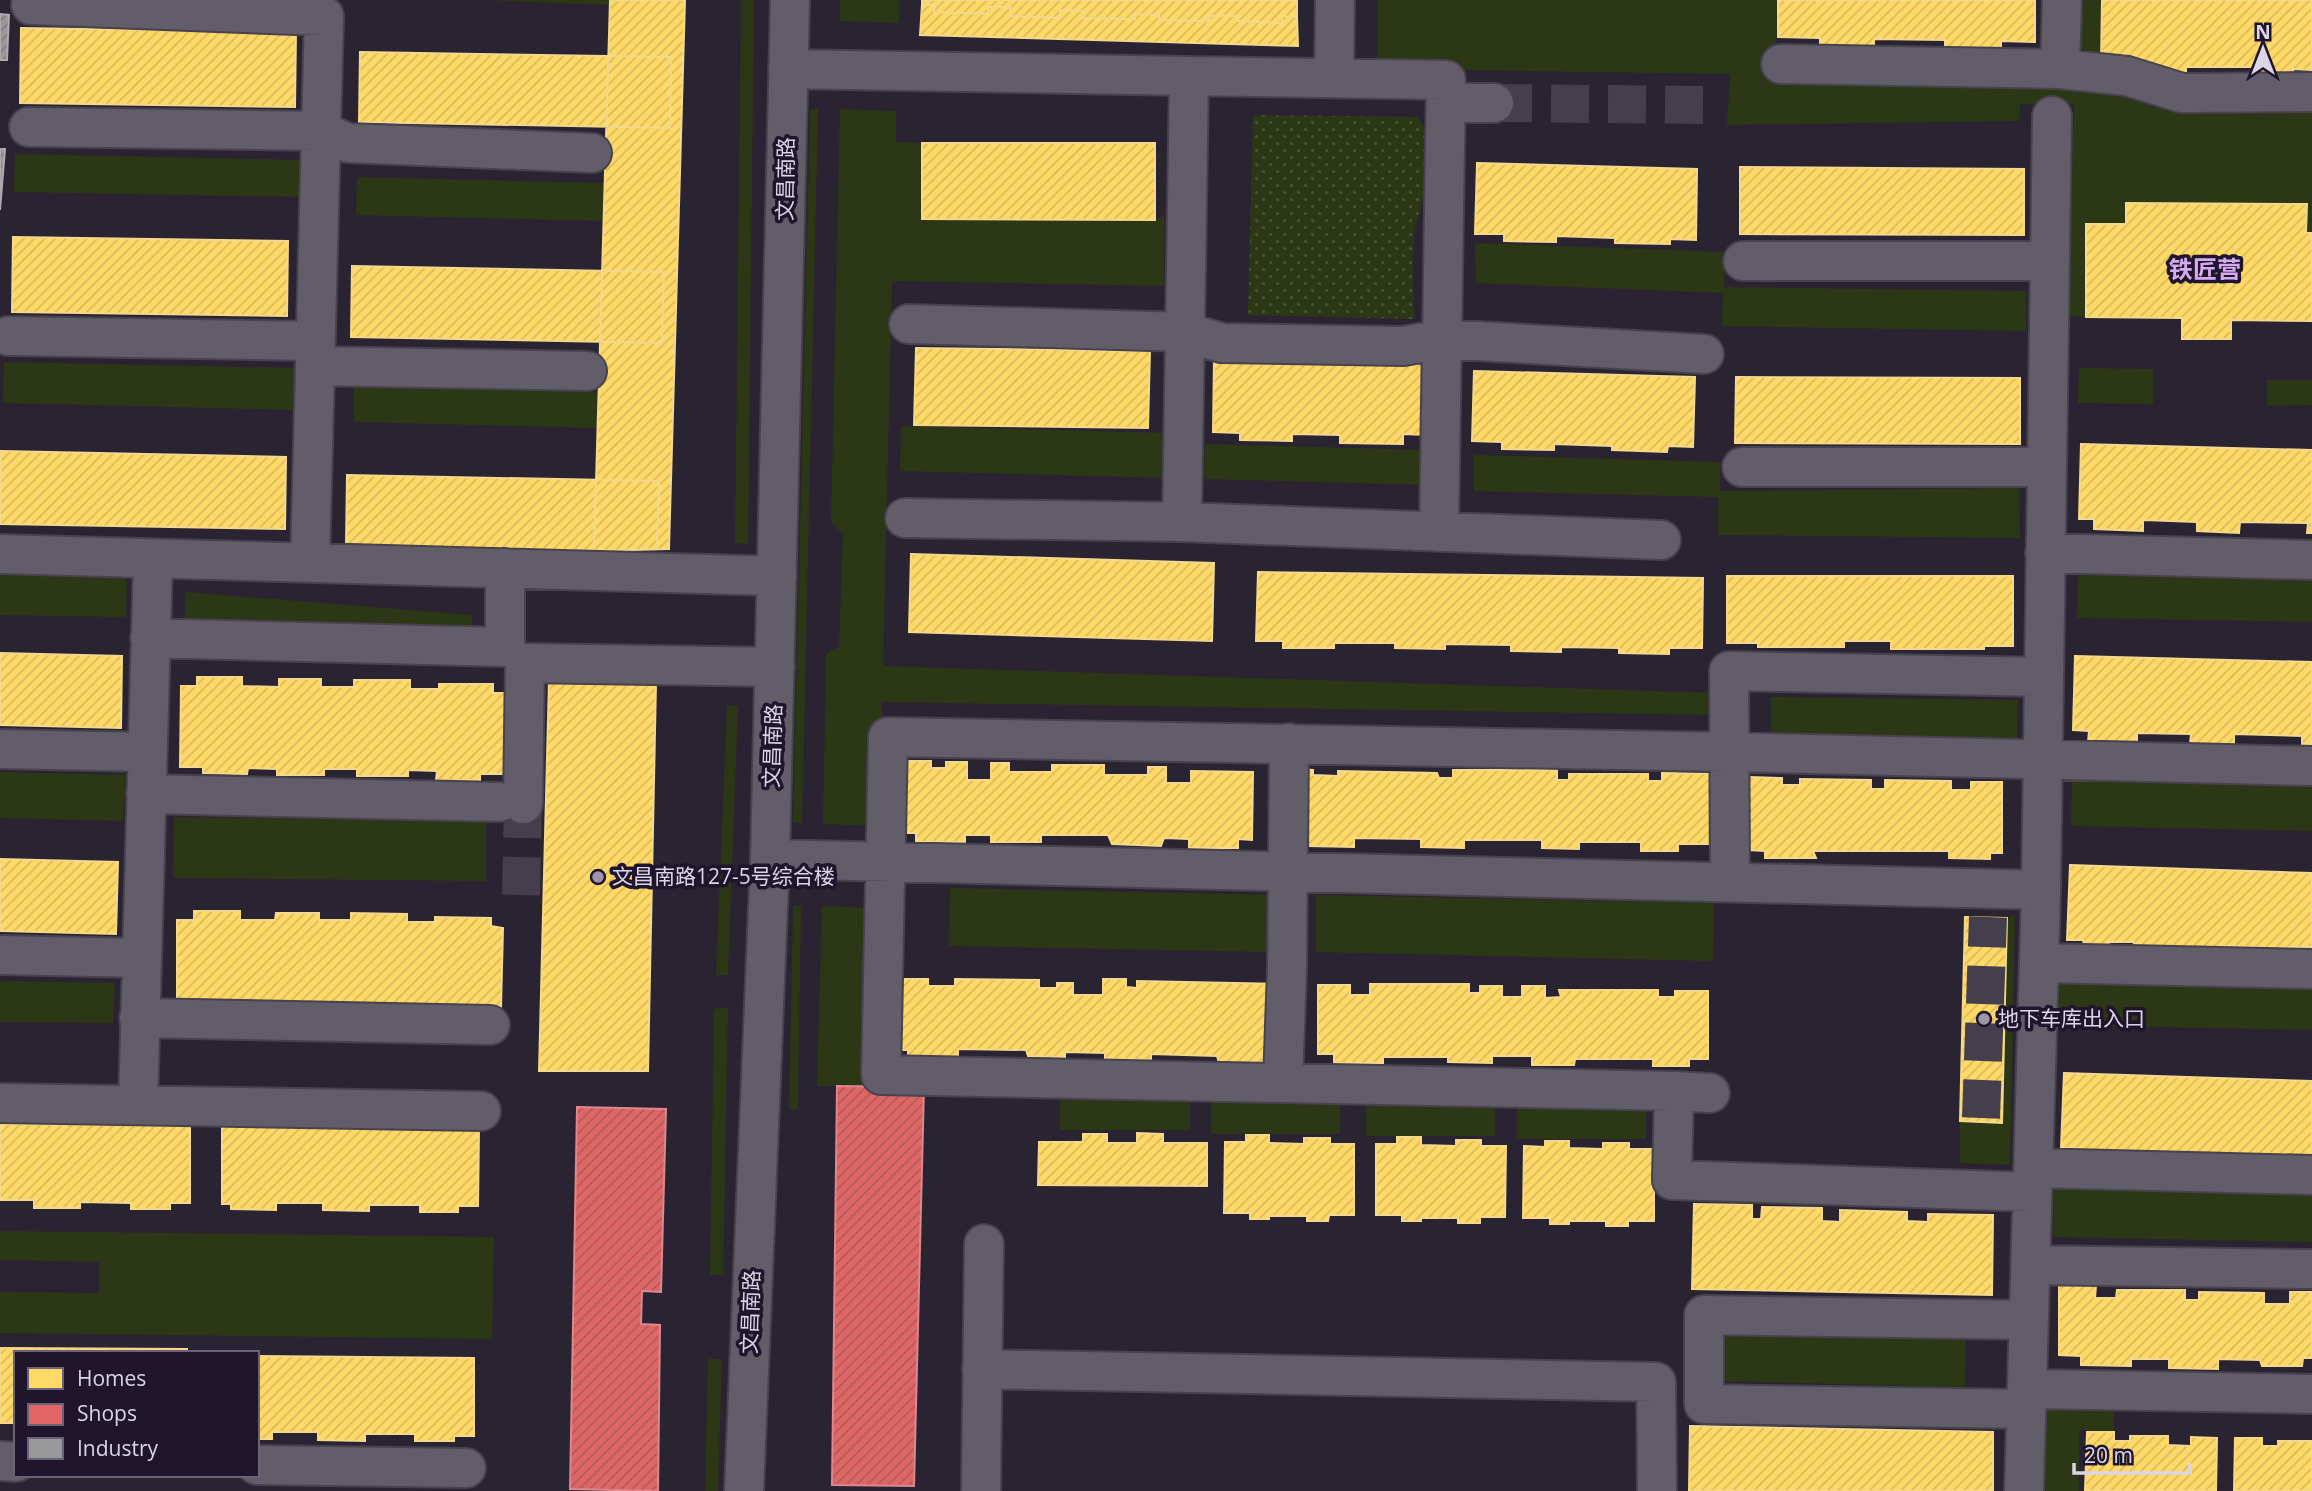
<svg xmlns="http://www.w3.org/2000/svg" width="2312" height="1491" font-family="'Open Sans','Noto Sans SC',sans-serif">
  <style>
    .grass { fill: url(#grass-dots) }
    .garden { fill: #2c3715 }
    .homes { fill: url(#homes-hatch); stroke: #f4d88c; stroke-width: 2 }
    .shops { fill: url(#shops-hatch); stroke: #de878c; stroke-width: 2 }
    .industry { fill: url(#industry-hatch); stroke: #adabb0; stroke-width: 2 }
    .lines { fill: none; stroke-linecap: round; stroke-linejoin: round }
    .minor-tunnel { stroke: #453f4d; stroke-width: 38; stroke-dasharray: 38 19; stroke-linecap: butt }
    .minor-casing { stroke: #47424e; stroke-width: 42 }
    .minor { stroke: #615d69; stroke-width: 38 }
    .poi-dot { fill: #9d97a7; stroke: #1f152d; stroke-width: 2.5 }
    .labels { text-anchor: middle; stroke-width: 7; stroke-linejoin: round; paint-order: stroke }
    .street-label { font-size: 21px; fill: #dbd5e6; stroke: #1f152d }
    .poi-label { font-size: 21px; fill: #dbd5e6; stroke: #1f152d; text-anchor: start }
    .quarter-label { font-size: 24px; font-weight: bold; fill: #d4acee; stroke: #1f152d }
  </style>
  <defs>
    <pattern id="grass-dots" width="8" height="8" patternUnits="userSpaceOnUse" patternTransform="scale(1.75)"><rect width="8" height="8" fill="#2c3715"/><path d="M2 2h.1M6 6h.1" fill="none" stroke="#4a5337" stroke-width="1.8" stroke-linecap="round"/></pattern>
    <pattern id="homes-hatch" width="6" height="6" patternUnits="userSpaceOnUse" patternTransform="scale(1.75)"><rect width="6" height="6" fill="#ffd966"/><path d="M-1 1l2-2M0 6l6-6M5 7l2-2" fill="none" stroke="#d9ba5f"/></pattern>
    <pattern id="shops-hatch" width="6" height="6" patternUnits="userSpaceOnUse" patternTransform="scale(1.75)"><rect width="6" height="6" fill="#e06666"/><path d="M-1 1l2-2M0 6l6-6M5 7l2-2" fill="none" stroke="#b15b5c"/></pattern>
    <pattern id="industry-hatch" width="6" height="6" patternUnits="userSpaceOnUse" patternTransform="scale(1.75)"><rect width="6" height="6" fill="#999"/><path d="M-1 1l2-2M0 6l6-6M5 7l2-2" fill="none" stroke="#7f7e80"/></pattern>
  </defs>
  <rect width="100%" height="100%" fill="#2a2432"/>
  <path class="grass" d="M1253,115l164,2c30,41 3,77 -3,120 -3,26 0,55 0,82l-166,-4z"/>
  <path class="garden" d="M485,0h125l-1,5z
    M741,0h13l-6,544 -13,-1z
    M840,0h59v23l-59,-2z
    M1378,0h400l-3,75 328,10 50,22 159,2v124h-6v-29l-179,-1 -1,21h-40v93l-18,-1 6,-212h-54l-1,17 -292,4 3,-51 -353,-5z
    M2081,0h21l-1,64h-22z
    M818,108l-16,715h-9l17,-713z
    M840,109l56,2v31l26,1 1,76 232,1 9,-4v70l-272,-5 -9,385 831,27v22l-832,-13 -3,124 -56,-2 3,-170 13,-8 4,-112 -12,-12z
    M15,154l287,6 -1,37 -287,-5z
    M357,177l247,6 -1,38 -247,-6z
    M1475,243l250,9 -1,35 302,4v40l-304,-5 1,-33 -247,-10z
    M4,362l294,6 -1,42 -294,-7z
    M2079,368l74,1v35l-75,-1z
    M2267,380h45v25l-45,1z
    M354,386l244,6 -1,36 -243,-6z
    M901,426l266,7 -1,45 -266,-7z
    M1205,444l223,6 -1,35 -223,-6z
    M1474,455l246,7v29l299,-3 1,50 -302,-3v-38l-244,-6z
    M2078,569l234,5v48l-235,-4z
    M0,571l121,3 6,9 -1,34 -126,-2z
    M185,592l287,23v17l-287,-3z
    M1771,697l247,3 -1,39 -246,-2z
    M727,705l11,1 -10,269h-12z
    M0,772l126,3 -3,46 -123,-3z
    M2072,778l240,5v48l-241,-5z
    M174,817l312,4v60l-313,-3z
    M950,888l329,7 -1,57 -329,-6z
    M1316,895l398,8 -1,58 -397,-9z
    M793,906h8l-3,203 -9,1z
    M822,906l53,2 -5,179 -53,-1z
    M2015,915l-5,250 -50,-2v-42l42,2 5,-205z
    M2057,980l255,5v45l-255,-5z
    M0,981l115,2 -2,40 -113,-1z
    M728,1007l-5,268h-13l4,-266z
    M1060,1095h130v35h-130z
    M1211,1100h129v34h-129z
    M1366,1102h129v34h-129z
    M1517,1104h129v35h-129z
    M2054,1185l258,5v52l-259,-5z
    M0,1231l494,6 -2,102 -492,-6v-41l99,1v-31l-99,-2z
    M1720,1329l246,6 -1,52 -246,-6z
    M708,1359h14l-4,132h-13z
    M2114,1406v26l-35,-2v61h-39l2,-84z"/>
  <path class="homes" d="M610,0h75l-16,549 -75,2z
    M922,0h375v17l-15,-1v7l-44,-2v-5h-29v5l-50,-1v-5l-24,-1v5l-52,-1 1,-7 -24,-1v8l-50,-2v-9h-22v7l-54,-2v-7l-12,-1z
    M1778,0h257v42l-34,-1v7l-56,-1v-7l-71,-1v8l-54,-1v-8l-42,-1z
    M2102,0h210v70l-19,-1v11h-42l1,-13h-66v11l-85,-14z
    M922,4l12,1v7l54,2v-7h22v9l50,2v-8l24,1 -1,7 52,1v-5l24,1v5l50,1v-5h29v5l44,2v-7l15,1 1,29 -378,-11z
    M21,28l275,4 -1,75 -275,-4z
    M360,52l311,5 -1,71 -311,-6z
    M922,143h233v77l-233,-1z
    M1477,163l220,6 -1,71 -26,-1v5l-55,-1v-5l-59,-2v6l-52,-1v-7h-29z
    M1740,167l284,2v66l-284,-1z
    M2126,203l181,1 -1,29h6v88l-81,-1v19h-49v-21l-96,-1v-93h40z
    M13,237l275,4 -1,75 -275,-4z
    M352,266l312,6 -2,71 -311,-6z
    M916,348l234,3 -2,77 -234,-3z
    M1214,359l215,4 -2,72 -24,-1v10l-63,-1v-8l-48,-1v7l-52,-1v-7l-27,-1z
    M1474,371l221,6 -2,70 -25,-1 -1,6 -55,-2v-4l-58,-2v6l-52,-1v-7l-30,-1z
    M1736,377l284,1v66l-285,-1z
    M2081,444l231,6v83h-5l1,-10 -68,-1 -1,11 -42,-2v-9l-54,-2v11l-49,-2v-10h-15z
    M1,451l285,6 -1,72 -285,-5z
    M347,475l312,6 -2,68 -63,2 -248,-5z
    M911,554l303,9 -2,78 -303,-9z
    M1258,572l445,6 -1,70h-33v6l-50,-1v-5l-58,-1v5l-50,-1v-6l-66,-1v5l-50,-1v-5h-61v5h-51v-7h-27z
    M1727,576h286v70h-29v3h-93v-8h-47v6h-86v-4h-31z
    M0,653l122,3 -1,72 -121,-3z
    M2075,656l237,6v83l-10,-1v-8l-68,-2v11l-44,-1 1,-10 -54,-1v10l-49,-1 1,-11 -16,-1z
    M197,677h45v9l37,1v-8h42v8h33v-7h56v9h29v-5h54v9h14l-1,81h-26v6h-44l1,-9 -29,-1v6h-51v-7h-33v6h-47v-6l-29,-1 -1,6 -44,-1v-6h-23l1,-81h16z
    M549,680l107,3 -8,388h-109z
    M901,761h30v7h15v-6h21v18h24v-17h18v9h43v-7h52v10h44v-8h18v16h25v-12l62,1 -1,68 -14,-1v9h-49v-9l-25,-1 -3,8 -49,-2 -4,-9h-67v7h-50v-7h-26v7h-49v-9h-15z
    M1295,769l18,1v5l25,1v-5l99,2 2,5h14v-8h104v10h12v-6h79v7h14v-8l54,1v70h-38v7h-37v-9h-62v7l-37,-1v-8h-78v8l-43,-1v-8l-67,-1v9l-46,-1v-9h-14z
    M1749,777l33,1v7h18v-6l71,1v9h14v-9l66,1v9h20v-8h31v71h-12v6l-41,-1v-7h-136l3,7h-51v-7l-17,-1z
    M0,859l118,3 -2,72 -116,-3z
    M2070,865l242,8v74h-24v9l-30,-1v-8l-34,-1 -1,9 -32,-1v-7l-24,-1v8h-34l1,-12h-25v9l-24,-1 -2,-10h-16z
    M194,911h46v9h35l1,-7h43v7h32v-7l56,1v8h28v-5l56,1v8l12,2 -2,79h-25l-42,6v-9h-30v5h-50v-7h-34v7l-143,-8v-81h17z
    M1965,917l42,1 -5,205 -42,-2z
    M900,979h28v7h27v-7l84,1v8h18v-5h16v12h30v-16h23v8l11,1v-7l146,3 -2,72 -18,-1v9l-44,-1 -2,-7 -66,-2v6l-46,-1v-6l-40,-1v5l-37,-1 -2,-6 -68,-1v8h-50v-7h-9z
    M1370,984h99v9h11v-7h22v11h20v-11h23v12l16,-1 -2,-7h99v7h17v-6h33v68h-19v7h-36v-7h-78l-1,6h-42v-9h-40v7l-44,-1v-5h-65v6h-49v-9h-16v-69h32v10h20z
    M2064,1073l248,8v74h-30v9l-154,-2v-12h-24l-1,8h-23l-3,-10h-16z
    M0,1124l190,1v78h-20v6h-39v-6l-51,-1v6h-46v-8h-34z
    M222,1126l257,2 -1,78h-20v6h-38v-7h-51v6l-46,-1v-7h-47v7l-45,-1v-5h-9z
    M1137,1133l26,1v9h44v43l-169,-1 1,-43h44v-8h24v9h30z
    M1246,1135h23v8l35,1v-6h26v6h24v71h-25l-1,6h-21v-5h-38v3h-19v-6h-26l1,-71h21z
    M1397,1137h24v8l35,1v-6h25v6h25l-1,71h-25v6h-22v-5h-37v3h-19v-6h-26v-71h21z
    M1545,1141h24v7l34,1v-6h26v6h25v72h-26v5h-22v-5h-37v3h-19v-6h-27l1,-72 21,1z
    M1694,1204l58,1v14h9l1,-12 60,1v13l18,1v-12l67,2v9l21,1v-8l65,1 -1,80 -300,-6z
    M2059,1285l37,1 -1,12h21l1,-8h68v10h14v-8l65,1v11h26v-12h22v66h-9l-1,8h-40l-2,-6 -42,-1v10l-49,-1v-9h-38v7l-50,-1v-9l-22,-1z
    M0,1348l187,1v4h-171v70h-16z
    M257,1356l217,2v78h-20v5h-39v-7h-50v7l-47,-1v-8h-46v7h-15z
    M1690,1426l303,6v59h-304z
    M2087,1432h27v9h16v-5h38v9l23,1v-9l26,1 -1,53h-131z
    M2235,1438h27v8h16v-5h34v50h-78z"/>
  <path class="shops" d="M837,1086l87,1 -10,399 -82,-1z
    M577,1107l89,2 -5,183 -19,-1 -1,33 19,1 -2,166 -88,-2z"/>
  <path class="industry" d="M0,14l9,1 -2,45h-7z
    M0,149h5l-5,61z"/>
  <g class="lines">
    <path class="minor-tunnel" d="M1494,103l211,2
      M521,895l2,-91
      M1981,1118l7,-201"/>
    <g class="minor-casing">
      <path id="minor" d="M32,0l-1,5 293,11 -14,547
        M1781,64l279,5 67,7 55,17 130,-1
        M788,69l401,7
        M2060,69l2,-69
        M1334,78l1,-78
        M1446,103h48
        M29,127l292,4 27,12 244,10
        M1743,261h307
        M909,324l276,8 37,11 181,3 39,-7 262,15
        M8,336l307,5
        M315,366l272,5
        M1742,467h305
        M905,518l277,4 479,18
        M1182,522l7,-446 257,4 -7,452
        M2045,553l267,7
        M0,554l777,22
        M150,638l355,9v-79
        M0,749l147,3
        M146,794l353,8
        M523,804l2,-141 250,4
        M770,859l1271,31
        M1730,882l-1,-211 315,6
        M0,955l141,3
        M2039,963l273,6
        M139,1018l351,7
        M1283,1083l4,-114 2,-226
        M1674,1091l36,2
        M0,1103l481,8
        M138,1105l15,-545
        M2033,1168l279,7
        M2032,1192l-360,-12 2,-89 -793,-16 7,-338 840,15 584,14
        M2031,1265l281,4
        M982,1369l674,13 1,109
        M2027,1389l285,5
        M2026,1409l-322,-5v-89l325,5
        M0,1461l16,1
        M257,1465l209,3
        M744,1491l26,-632 20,-859
        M981,1491l3,-247
        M2024,1491l17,-601 11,-774"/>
    </g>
    <use href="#minor" class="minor"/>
  </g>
  <g class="poi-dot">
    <circle cx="598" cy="877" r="7"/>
    <circle cx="1984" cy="1019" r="7"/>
  </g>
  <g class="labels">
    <g class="street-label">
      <text transform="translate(786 179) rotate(-89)" y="7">文昌南路</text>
      <text transform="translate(773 746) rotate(-88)" y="7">文昌南路</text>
      <text transform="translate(751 1312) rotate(-88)" y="7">文昌南路</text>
    </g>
    <g class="poi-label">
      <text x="612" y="884">文昌南路127-5号综合楼</text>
      <text x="1998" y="1026">地下车库出入口</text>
    </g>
    <g class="quarter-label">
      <text x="2205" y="278">铁匠营</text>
    </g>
  </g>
  <rect x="14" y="1351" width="245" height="126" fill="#1f152d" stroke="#6a6277" stroke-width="2"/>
  <rect x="28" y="1368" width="35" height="21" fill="#ffd966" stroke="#6a6277" stroke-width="2"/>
  <text x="77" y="1386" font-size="21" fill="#dbd5e6">Homes</text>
  <rect x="28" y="1404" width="35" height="21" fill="#e06666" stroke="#6a6277" stroke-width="2"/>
  <text x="77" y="1421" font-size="21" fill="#dbd5e6">Shops</text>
  <rect x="28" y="1438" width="35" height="21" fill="#999999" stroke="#6a6277" stroke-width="2"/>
  <text x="77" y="1456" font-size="21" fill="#dbd5e6">Industry</text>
  <g transform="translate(2263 49)" stroke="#1f152d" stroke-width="5" paint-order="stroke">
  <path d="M0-5L12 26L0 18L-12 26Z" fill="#dbd5e6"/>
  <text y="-10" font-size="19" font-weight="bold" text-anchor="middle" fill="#dbd5e6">N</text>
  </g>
  <path d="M2074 1463v10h116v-10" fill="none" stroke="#dbd5e6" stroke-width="3.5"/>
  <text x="2084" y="1463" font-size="21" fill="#dbd5e6" stroke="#1f152d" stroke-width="5" paint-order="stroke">20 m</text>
</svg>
